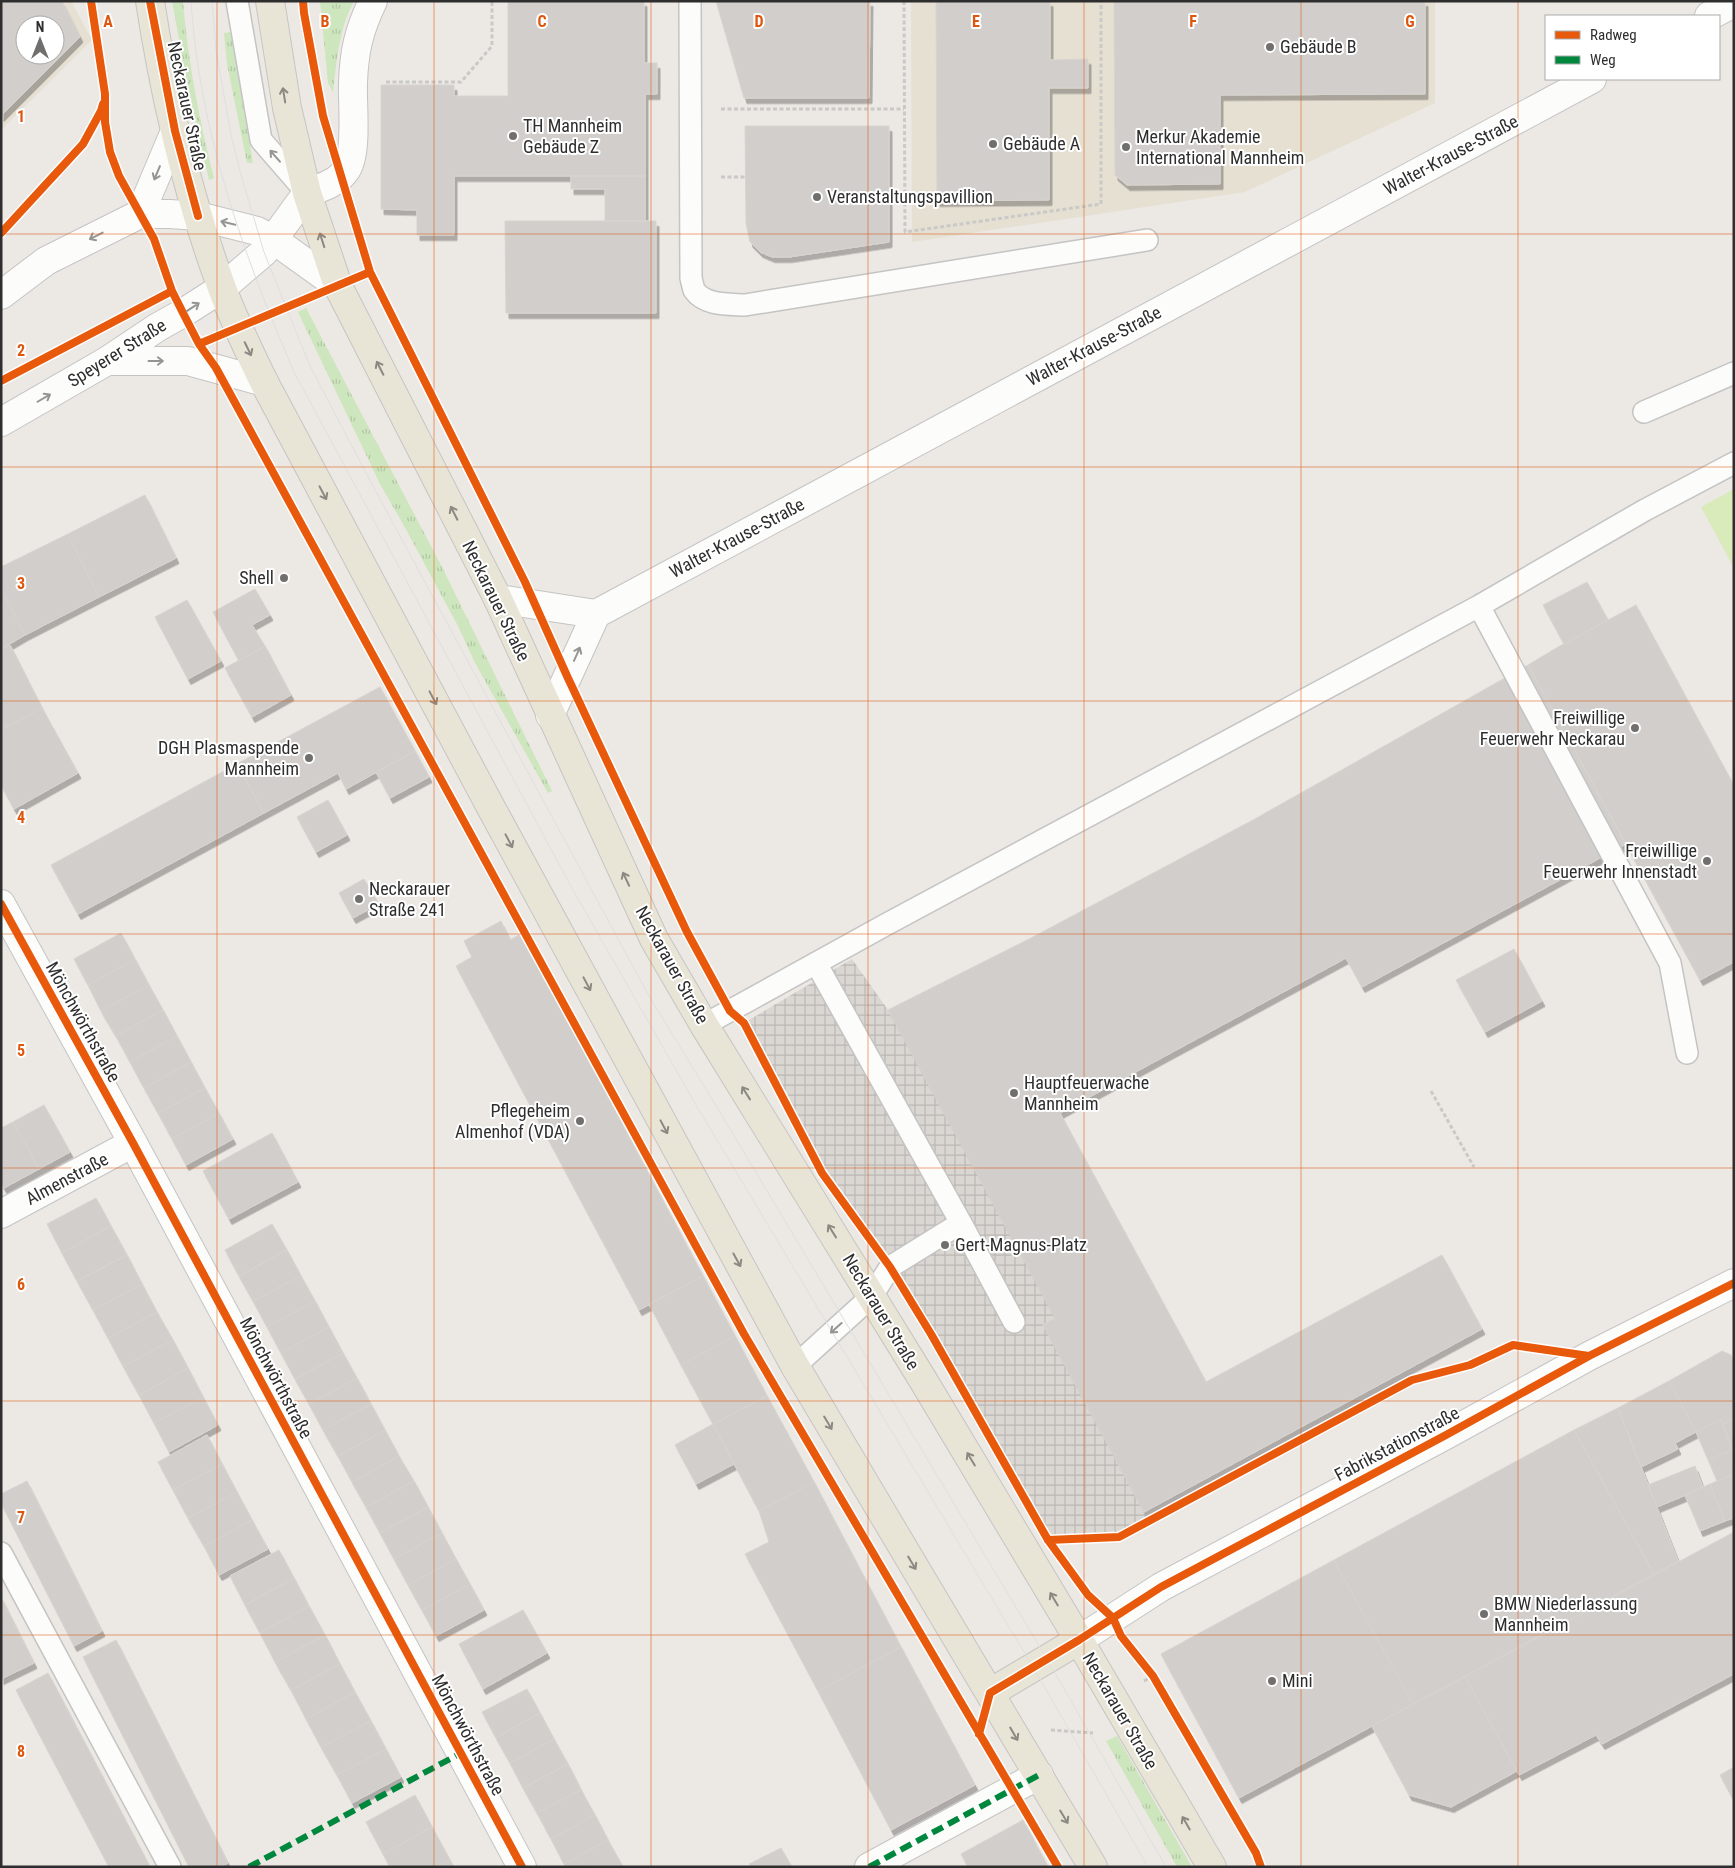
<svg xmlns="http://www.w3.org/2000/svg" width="1735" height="1868" font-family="'Roboto Condensed',sans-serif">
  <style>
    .education { fill: #e6e0d3; fill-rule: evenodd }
    .grass { fill: url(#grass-tufts) }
    .pitch { fill: #d9eabb }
    .plaza { fill: url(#plaza-grid) }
    .building { fill: #d1cecb; stroke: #d7d4d0; fill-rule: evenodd; filter: url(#shadow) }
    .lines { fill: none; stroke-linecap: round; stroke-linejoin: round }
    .service-casing { stroke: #c5c4c5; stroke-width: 24 }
    .minor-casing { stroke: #c5c4c5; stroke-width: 30 }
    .tertiary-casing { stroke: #c5c4c5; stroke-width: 30 }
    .primary-casing { stroke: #c6c5c4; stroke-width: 30 }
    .path { stroke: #c9c9c8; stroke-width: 3; stroke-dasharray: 4 2.5; stroke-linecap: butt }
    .service { stroke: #fcfcfb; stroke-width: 21 }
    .minor { stroke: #fcfcfb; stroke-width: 28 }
    .tertiary { stroke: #fcfcfb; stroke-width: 28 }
    .primary { stroke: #e8e4d6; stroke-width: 28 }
    .tram { stroke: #dfdfe1; stroke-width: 1 }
    .quiet { stroke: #00873e; stroke-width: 6; stroke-dasharray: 12 6; stroke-linecap: butt }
    .cycleway-casing { stroke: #fff; stroke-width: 11 }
    .cycleway { stroke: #e8590c; stroke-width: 8 }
    .oneway { stroke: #8b8982 }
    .oneway2 { stroke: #959594 }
    .grid { fill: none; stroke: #df570e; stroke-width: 1; stroke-opacity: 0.55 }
    .poi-dot { fill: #706f6e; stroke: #fff; stroke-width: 2 }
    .labels { text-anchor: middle; stroke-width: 4; stroke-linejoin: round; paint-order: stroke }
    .poi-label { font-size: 18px; fill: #2e2e2e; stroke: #fff; text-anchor: start }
    .street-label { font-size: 18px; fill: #2e2e2e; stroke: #fff }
    .grid-label { font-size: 16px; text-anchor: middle; font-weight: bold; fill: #df570e; stroke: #fff; stroke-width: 4; stroke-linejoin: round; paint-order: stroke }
  </style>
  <defs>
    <pattern id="grass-tufts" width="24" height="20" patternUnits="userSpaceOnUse" patternTransform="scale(1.25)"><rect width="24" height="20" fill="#cee6be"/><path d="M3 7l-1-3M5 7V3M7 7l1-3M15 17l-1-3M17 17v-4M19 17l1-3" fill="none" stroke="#b1c6a4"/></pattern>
    <pattern id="plaza-grid" width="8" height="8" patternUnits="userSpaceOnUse" patternTransform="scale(1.25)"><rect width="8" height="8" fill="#dad6d2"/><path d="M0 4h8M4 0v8" fill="none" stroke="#bbb8b5"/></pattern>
    <filter id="shadow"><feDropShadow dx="3" dy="5.5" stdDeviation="0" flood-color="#0004"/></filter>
  </defs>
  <rect width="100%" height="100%" fill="#ece8e4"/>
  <path class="education" d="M1,1h70l21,39 -91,90zM25,25h30v30h-30z
    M911,1h524v102l-190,89 -333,50z"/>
  <path class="grass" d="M172,1h11c5,60 16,119 31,177l-5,2 -22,-96z
    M320,1h34c-15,27 -17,60 -21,91l-5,-9z
    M231,32l22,131h-6l-20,-99 -3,-31z
    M306,308l137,261 109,222 -4,2 -73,-130 -17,-37 -55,-102 -23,-40 -82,-172z
    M1117,1736l75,131h-15l-71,-126z"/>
  <path class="pitch" d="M1734,489v79l-33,-61z"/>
  <path class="plaza" d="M852,959l36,51 167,308 -12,7 105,195 -29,17 -71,3 -117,-206 -41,-67 -68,-94 -78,-150z"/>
  <path class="building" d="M1,1h61l18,36 -79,79zM25,25h30v30h-30z
    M508,1h136v62h13v31h-12v82h-191v59h-37v-25l-36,-1v-124h73v11h54z
    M716,1h154l-1,97h-125z
    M936,1h114v59l38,-1v29h-39v112l-112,1z
    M1114,1h311v93l-205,1v89l-93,1 -12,-10z
    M745,126h144v116l-100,15h-17l-12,-5 -10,-10 -4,-19z
    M571,176h74v45h-40v-32h-34z
    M505,221h151v92h-150z
    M145,495l31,63 -77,39 -31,-63z
    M68,534l31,63 -74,38 -24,-46v-22z
    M1587,582l21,38 -44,24 -21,-39z
    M1,589l24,46 -24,14z
    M255,589l15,26 -18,10 13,21 -26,15 -26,-49z
    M187,600l34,61 -33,18 -33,-62z
    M1636,605l98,181v176l-34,18 -172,-315 30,-18z
    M10,645l32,63 -41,22v-81z
    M265,646l26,49 -39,22 -27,-49z
    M1528,665l98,179 -264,143 -16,-29 -286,155 146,269 236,-127 40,74 -338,183 -101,-187 12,-7 -167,-308 143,-72 222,-118z
    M380,687l35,64 -69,38 -8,-16 -74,40 -27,-49z
    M42,708l36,65 -64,36 -13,-24v-55z
    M415,751l14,26 -39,21 -14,-26z
    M237,764l27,49 -186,101 -27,-49z
    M328,800l19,35 -31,17 -19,-35z
    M364,879l15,25 -26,14 -14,-25z
    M501,921l9,19 11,-6 182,342 -64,34 -183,-344 16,-9 -8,-16z
    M121,933l14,26 -47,26 -14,-26z
    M1514,949l28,52 -57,31 -29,-52z
    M135,959l14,26 -48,26 -13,-26z
    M149,985l14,25 -47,26 -15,-25z
    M163,1010l14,26 -47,26 -14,-26z
    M177,1036l14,26 -47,26 -14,-26z
    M191,1062l14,26 -47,25 -14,-25z
    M205,1088l14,25 -47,26 -14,-26z
    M44,1105l26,47 -31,17 -26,-47z
    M219,1113l14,26 -47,26 -14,-26z
    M13,1122l26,47 -35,19 -3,-5v-55z
    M272,1133l26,49 -69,37 -26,-48z
    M96,1198l15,28 -49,27 -15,-29z
    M272,1224l15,26 -48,26 -14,-26z
    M111,1226l16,29 -50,26 -15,-28z
    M287,1250l14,26 -48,25 -14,-25z
    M127,1255l15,29 -49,26 -16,-29z
    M301,1276l14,25 -48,26 -14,-26z
    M703,1276l32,60 -54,29 -32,-61z
    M142,1284l15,28 -49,26 -15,-28z
    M315,1301l14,26 -48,26 -14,-26z
    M157,1312l16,28 -50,26 -15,-28z
    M329,1327l14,26 -48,26 -14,-26z
    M735,1336l32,60 -54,28 -32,-59z
    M173,1340l15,28 -49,27 -16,-29z
    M1722,1351l9,4 3,7v57l-11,5 -2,-5 -25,13 -27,-51z
    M343,1353l14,25 -48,26 -14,-25z
    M188,1368l15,29 -49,26 -15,-28z
    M357,1378l14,26 -48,26 -14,-26z
    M1669,1381l27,51 -21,11 3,6 -37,18 -23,-59z
    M767,1396l47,86 -55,29 -46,-87z
    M203,1397l15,28 -49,27 -15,-29z
    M371,1404l14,26 -47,26 -15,-26z
    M1618,1408l60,153 -24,13 -80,-144z
    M1721,1419l11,31 -24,10 -12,-28z
    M1734,1419v34l-11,-29z
    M713,1424l21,40 -38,20 -21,-39z
    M385,1430l14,26 -47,26 -14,-26z
    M1574,1430l80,144 -241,130 -79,-144z
    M207,1435l15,29 -49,26 -15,-28z
    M1732,1450l2,24 -17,7 -9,-21z
    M399,1456l15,25 -48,26 -14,-25z
    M222,1464l15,28 -49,26 -15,-28z
    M1695,1466l8,22 -46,19 -9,-22z
    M1734,1474v44l-9,3 -15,-37z
    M27,1481l75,150 -28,15 -73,-143v-9z
    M414,1481l14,26 -48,26 -14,-26z
    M814,1482l87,165 -83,44 -73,-137 24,-12 -10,-31z
    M1710,1484l15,37 -25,10 -15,-36z
    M237,1492l15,28 -48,26 -16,-28z
    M428,1507l14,26 -48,26 -14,-26z
    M252,1520l16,29 -49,26 -15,-29z
    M1734,1532v142l-132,70 -6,-9 -77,40 -54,-98z
    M442,1533l14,26 -48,26 -14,-26z
    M279,1550l15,28 -49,27 -15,-29z
    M456,1559l14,25 -48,26 -14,-25z
    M1334,1560l79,144 -174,94 -78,-144z
    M294,1578l15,28 -49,27 -15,-28z
    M470,1584l14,26 -48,26 -14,-26z
    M1,1597l33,66 -33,16z
    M309,1606l16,29 -50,27 -15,-29z
    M523,1610l24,43 -64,36 -24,-45z
    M325,1635l15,29 -49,26 -16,-28z
    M116,1640l112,223 -8,4h-31l-106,-210z
    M901,1647l74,138 -84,45 -73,-139z
    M340,1664l15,28 -49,27 -15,-29z
    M48,1673l102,194h-41l-93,-177z
    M1465,1677l52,94 -66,36 -42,-12 -37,-69z
    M527,1689l13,24 -44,25 -14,-26z
    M355,1692l16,29 -50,26 -15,-28z
    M540,1713l14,26 -44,24 -14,-25z
    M371,1721l15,28 -49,26 -16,-28z
    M554,1739l14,25 -45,24 -13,-25z
    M386,1749l15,28 -49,26 -15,-28z
    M568,1764l13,26 -44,23 -14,-25z
    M1734,1767v34l-14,-26z
    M581,1790l14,25 -44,24 -14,-26z
    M415,1795l17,32 -49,27 -17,-32z
    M595,1815l13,25 -44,24 -13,-25z
    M1023,1820l25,47h-80l-7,-13z
    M432,1827l18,33 -14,7h-46l-7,-13z
    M608,1840l14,25 -56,2 -2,-3z
    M781,1848l11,19h-41l-2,-3z
    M450,1860l4,7h-18z"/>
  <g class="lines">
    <g class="service-casing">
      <path id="service" d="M237,1l24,139 46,53
        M690,1l1,277c1,4 2,9 3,12 11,16 35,14 51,15l402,-65
        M1644,412l90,-39
        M1479,606l191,357 17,90
        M704,1025l183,-101 592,-318 166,-96 89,-47
        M961,1223l53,99
        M795,1366l77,-70 18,-29 71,-44 -145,-260
        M1,1553l169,314"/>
    </g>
    <g class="minor-casing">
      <path id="minor" d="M1709,16l25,-13
        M307,193c13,-5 31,-10 39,-23 12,-17 6,-66 7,-87 1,-32 6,-53 20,-82
        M498,599l98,15 996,-535
        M550,715l46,-101
        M1,904l132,239 389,724
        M1,1214l132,-71
        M869,1867l170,-92"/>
    </g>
    <g class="tertiary-casing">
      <path id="tertiary" d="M140,214l35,-83
        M1,295l45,-34 94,-47h30l28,2 59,15 17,9 64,46
        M107,361h81l76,21
        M1,422l106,-61 51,-34 25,-14 39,-25 42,-36 43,-59
        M1079,1640l82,-53 285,-152 143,-79 145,-73"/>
    </g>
    <g class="primary-casing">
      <path id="primary" d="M150,1c15,98 38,195 72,287 12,33 27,63 42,94l224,420 307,564 298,501
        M270,1l17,107 20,85 31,93 160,313 156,340 50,86 219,355 156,260 133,227
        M990,1693l89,-53"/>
    </g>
    <path class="path" d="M904,1l1,231 196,-28v-203
      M386,82h75l31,-36v-45
      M105,94c0,29 4,54 13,80
      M721,109h183
      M721,177h24
      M157,248l12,35
      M269,313l32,-12
      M1431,1091l43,76
      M1144,1681l9,-5
      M1051,1730l42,3"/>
    <use href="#service" class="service"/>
    <use href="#minor" class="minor"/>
    <use href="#tertiary" class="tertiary"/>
    <use href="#primary" class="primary"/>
    <path class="tram" d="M191,1c8,129 52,253 103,371l279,518 123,215 337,562 115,200
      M212,1l4,49 15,85 10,40 23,77 46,114 64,122 275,508 69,113 329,550 119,208"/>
    <path class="quiet" d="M249,1867l212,-114
      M869,1867l170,-92"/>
    <g class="cycleway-casing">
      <path id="cycleway" d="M91,1l14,93v28l5,30 9,24 35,63 18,52 11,22 16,31 17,24 528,966 314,533
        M150,1l25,130 23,85
        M303,1l1,12 19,103 47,156 155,310 42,94 120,256 43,79 14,12 78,150 68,94 41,67 117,206 40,55 25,23 8,18 32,40 103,177 5,14
        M1,233l82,-89 18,-33 2,-7
        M199,344l171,-72
        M1,381l171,-90
        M1,904l132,239 389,724
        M1048,1540l71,-3 293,-157 58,-15 43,-20 76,11
        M979,1734l11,-41 89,-53 82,-53 285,-152 143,-79 145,-73"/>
    </g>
    <use href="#cycleway" class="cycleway"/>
  </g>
  <defs><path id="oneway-shaft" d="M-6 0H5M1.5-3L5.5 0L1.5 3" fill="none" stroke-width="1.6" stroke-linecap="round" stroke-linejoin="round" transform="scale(1.25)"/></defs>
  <g class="oneway">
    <use href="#oneway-shaft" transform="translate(284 95) rotate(-99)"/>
    <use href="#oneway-shaft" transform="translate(322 240) rotate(-108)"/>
    <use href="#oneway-shaft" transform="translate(248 349) rotate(64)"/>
    <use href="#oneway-shaft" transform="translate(380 368) rotate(-117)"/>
    <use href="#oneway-shaft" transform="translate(323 493) rotate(62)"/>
    <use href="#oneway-shaft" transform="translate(454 513) rotate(-117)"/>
    <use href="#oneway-shaft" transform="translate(433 698) rotate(62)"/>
    <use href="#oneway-shaft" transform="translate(509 841) rotate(62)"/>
    <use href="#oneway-shaft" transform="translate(626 879) rotate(-115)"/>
    <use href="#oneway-shaft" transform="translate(587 984) rotate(62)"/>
    <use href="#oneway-shaft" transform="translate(746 1093) rotate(-122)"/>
    <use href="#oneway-shaft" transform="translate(664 1127) rotate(62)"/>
    <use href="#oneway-shaft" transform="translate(832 1231) rotate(-122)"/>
    <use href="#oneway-shaft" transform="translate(737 1260) rotate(61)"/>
    <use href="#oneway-shaft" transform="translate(828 1423) rotate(59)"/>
    <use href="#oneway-shaft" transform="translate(971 1459) rotate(-121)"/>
    <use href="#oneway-shaft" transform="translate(912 1563) rotate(59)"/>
    <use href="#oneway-shaft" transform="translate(1054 1599) rotate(-121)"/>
    <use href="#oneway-shaft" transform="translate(1014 1734) rotate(60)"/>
    <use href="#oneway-shaft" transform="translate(1064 1817) rotate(59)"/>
    <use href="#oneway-shaft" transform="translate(1186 1823) rotate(-120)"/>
  </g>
  <g class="oneway2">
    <use href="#oneway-shaft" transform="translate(275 156) rotate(-131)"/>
    <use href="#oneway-shaft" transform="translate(157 173) rotate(113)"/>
    <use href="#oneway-shaft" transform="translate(228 223) rotate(-167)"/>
    <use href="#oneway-shaft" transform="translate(96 236) rotate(153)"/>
    <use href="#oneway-shaft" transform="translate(193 307) rotate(-33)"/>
    <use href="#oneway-shaft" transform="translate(156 361)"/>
    <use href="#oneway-shaft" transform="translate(44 398) rotate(-30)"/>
    <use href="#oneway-shaft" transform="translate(577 654) rotate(-66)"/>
    <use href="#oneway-shaft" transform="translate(836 1328) rotate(138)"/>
  </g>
  <path class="grid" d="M217,1v1866M434,1v1866M651,1v1866M868,1v1866M1084,1v1866M1301,1v1866M1518,1v1866M1,234h1733M1,467h1733M1,701h1733M1,934h1733M1,1168h1733M1,1401h1733M1,1635h1733"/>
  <g class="poi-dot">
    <circle cx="1270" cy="47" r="5"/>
    <circle cx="513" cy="136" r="5"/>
    <circle cx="993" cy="144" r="5"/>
    <circle cx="1126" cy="147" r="5"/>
    <circle cx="817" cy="197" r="5"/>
    <circle cx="284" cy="578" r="5"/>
    <circle cx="1635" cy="728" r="5"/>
    <circle cx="309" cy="758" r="5"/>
    <circle cx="1707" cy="861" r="5"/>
    <circle cx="359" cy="899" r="5"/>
    <circle cx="1014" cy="1093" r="5"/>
    <circle cx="580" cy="1121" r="5"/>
    <circle cx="945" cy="1245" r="5"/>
    <circle cx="1484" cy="1614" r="5"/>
    <circle cx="1272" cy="1681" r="5"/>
  </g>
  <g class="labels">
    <g class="poi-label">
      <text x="1280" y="53">Gebäude B</text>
      <text x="523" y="132">TH Mannheim<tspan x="523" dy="21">Gebäude Z</tspan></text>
      <text x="1136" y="143">Merkur Akademie<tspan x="1136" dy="21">International Mannheim</tspan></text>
      <text x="1003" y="150">Gebäude A</text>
      <text x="827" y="203">Veranstaltungspavillion</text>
      <text x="274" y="584" text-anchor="end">Shell</text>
      <text x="1625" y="724" text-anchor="end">Freiwillige<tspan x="1625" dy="21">Feuerwehr Neckarau</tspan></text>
      <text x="299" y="754" text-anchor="end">DGH Plasmaspende<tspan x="299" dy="21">Mannheim</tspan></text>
      <text x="1697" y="857" text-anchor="end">Freiwillige<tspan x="1697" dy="21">Feuerwehr Innenstadt</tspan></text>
      <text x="369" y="895">Neckarauer<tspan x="369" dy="21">Straße 241</tspan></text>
      <text x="1024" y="1089">Hauptfeuerwache<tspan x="1024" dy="21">Mannheim</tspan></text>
      <text x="570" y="1117" text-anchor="end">Pflegeheim<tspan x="570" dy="21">Almenhof (VDA)</tspan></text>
      <text x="955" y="1251">Gert-Magnus-Platz</text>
      <text x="1494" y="1610">BMW Niederlassung<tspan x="1494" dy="21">Mannheim</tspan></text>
      <text x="1282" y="1687">Mini</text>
    </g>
    <g class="street-label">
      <text transform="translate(187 106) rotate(78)" y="6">Neckarauer Straße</text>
      <text transform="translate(1451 155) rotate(-28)" y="6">Walter-Krause-Straße</text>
      <text transform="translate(1094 346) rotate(-28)" y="6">Walter-Krause-Straße</text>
      <text transform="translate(117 353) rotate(-32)" y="6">Speyerer Straße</text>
      <text transform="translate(737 538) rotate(-28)" y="6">Walter-Krause-Straße</text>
      <text transform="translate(496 601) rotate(64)" y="6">Neckarauer Straße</text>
      <text transform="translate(672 965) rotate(61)" y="6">Neckarauer Straße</text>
      <text transform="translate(83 1022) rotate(61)" y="6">Mönchwörthstraße</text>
      <text transform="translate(67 1179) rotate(-28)" y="6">Almenstraße</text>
      <text transform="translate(881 1312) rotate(59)" y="6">Neckarauer Straße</text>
      <text transform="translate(276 1378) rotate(62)" y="6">Mönchwörthstraße</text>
      <text transform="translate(1397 1444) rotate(-28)" y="6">Fabrikstationstraße</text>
      <text transform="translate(1120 1711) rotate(60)" y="6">Neckarauer Straße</text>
      <text transform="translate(468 1735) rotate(62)" y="6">Mönchwörthstraße</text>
    </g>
  </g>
  <g class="grid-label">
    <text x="108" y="27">A</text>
    <text x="325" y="27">B</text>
    <text x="542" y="27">C</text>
    <text x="759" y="27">D</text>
    <text x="976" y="27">E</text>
    <text x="1193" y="27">F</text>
    <text x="1410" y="27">G</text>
    <text x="21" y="122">1</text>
    <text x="21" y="356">2</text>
    <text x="21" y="589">3</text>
    <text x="21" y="823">4</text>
    <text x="21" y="1056">5</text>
    <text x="21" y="1290">6</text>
    <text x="21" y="1523">7</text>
    <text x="21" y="1757">8</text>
  </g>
  <rect width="1735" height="1868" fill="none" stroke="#2e2e2e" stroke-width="5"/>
  <rect x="1545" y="15" width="175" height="65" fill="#ffffff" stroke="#ababab"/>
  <rect x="1555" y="31" width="25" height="8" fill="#e8590c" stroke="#ababab"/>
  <text x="1590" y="40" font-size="15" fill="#2e2e2e">Radweg</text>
  <rect x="1555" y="56" width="25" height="8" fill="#00873e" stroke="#ababab"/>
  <text x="1590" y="65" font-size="15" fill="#2e2e2e">Weg</text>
  <g transform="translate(40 40)"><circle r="24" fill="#ffffff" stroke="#ababab"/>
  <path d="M0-4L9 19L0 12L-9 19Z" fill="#706f6e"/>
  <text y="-8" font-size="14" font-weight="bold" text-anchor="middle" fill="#2e2e2e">N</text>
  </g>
</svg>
